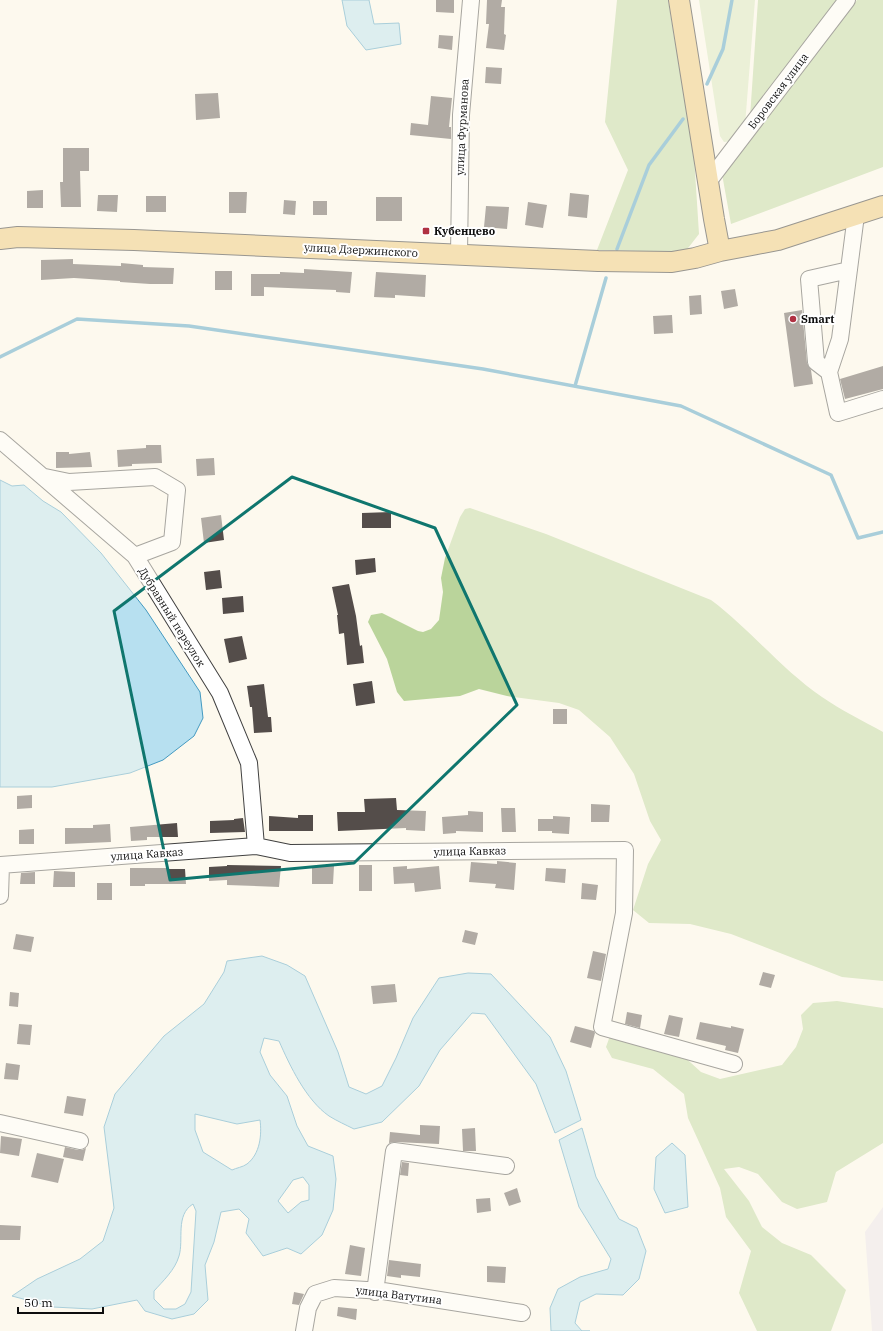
<svg xmlns="http://www.w3.org/2000/svg" width="883" height="1331" font-family="'IBM Plex Serif',serif">
  <style>
    .industrial { fill: #e9e2eb }
    .green { fill: #d4e5ba }
    .forest { fill: #bad49b }
    .water { fill: #b7e0f0; stroke: #449ac1; fill-rule: evenodd }
    .lines { fill: none; stroke-linecap: round; stroke-linejoin: round }
    .stream { stroke: #449ac1; stroke-width: 3.5 }
    .building { fill: #544d4a }
    .minor-casing { stroke: #404040; stroke-width: 18 }
    .major-casing { stroke: #1e1e1e; stroke-width: 22 }
    .minor { stroke: #fff; stroke-width: 16 }
    .major { stroke: #ecc36f; stroke-width: 20 }
    .marked { fill: none; stroke: #0f766e; stroke-width: 3; stroke-linejoin: round }
    .poi-dot { fill: #b03142; stroke: #fff; stroke-width: 1.5 }
    .labels { text-anchor: middle; stroke-width: 4; stroke-linejoin: round; paint-order: stroke }
    .street-label { font-size: 11px; fill: #0d0d0d; stroke: #fff }
    .poi-label { font-size: 11px; font-weight: bold; fill: #0d0d0d; stroke: #fff; text-anchor: start }
  </style>
  <rect width="100%" height="100%" fill="#fdf9ee"/>
  <path class="industrial" d="M883,1207v124h-11l-7,-99z"/>
  <path class="green" d="M699,0h56l-10,125 -13,16 -8,1 -4,-6z"/>
  <path class="forest" d="M617,0h51l26,156 5,78 -14,18 -88,-2 31,-80 -23,-48z
    M758,0h84l-92,117z
    M857,0h26v167l-152,57 -9,-50z
    M470,508l76,26 165,66c39,29 70,69 111,97 19,13 41,24 61,35v249l-41,-4 -111,-43 -41,-10 -41,-1 -16,-13 15,-46 13,-24 -11,-19 -16,-47 -24,-37 -31,-27 -20,-7 -52,-7 -28,-7 -19,7 -56,5 -7,-9 -10,-33 -19,-37 3,-7 11,-2 36,18 5,1 8,-3 8,-9 4,-28 -2,-14 4,-20 15,-41 5,-8z
    M837,1001l46,7v135l-47,29 -9,30 -30,7 -15,-7 -24,-28 -19,-7 -15,2 25,32 13,26 20,16 29,12 35,35 -15,41h-74l-18,-38 12,-42 -25,-34 -6,-29 -32,-70 -4,-24 -31,-25 -41,-11 -6,-11 5,-14 69,20 21,19 19,7 62,-14 14,-18 7,-18 -2,-14 12,-12z"/>
  <path class="water" d="M342,0h27l5,24 25,-1 2,21 -35,6 -19,-24z
    M0,480l12,6 12,-1 19,16 18,11 40,41 45,57 54,82 3,26 -9,18 -31,24 -33,13 -78,14h-52z
    M262,956l25,9 18,11 33,76 11,35 17,7 16,-8 14,-28 17,-40 26,-40 29,-5 23,1 59,63 16,34 15,49 -26,13 -19,-49 -51,-70 -13,-1 -32,37 -21,36 -37,36 -28,7c-8,-4 -17,-8 -25,-13 -23,-16 -39,-50 -50,-75l-15,-3 -4,14 10,23 17,21 10,30 11,20 25,10 3,23 -3,31 -11,25 -21,19 -14,-6 -24,8 -17,-23 3,-14 -10,-10 -18,3 -7,30 -9,23 3,35 -14,14 -22,5 -27,-8 -8,-11 -45,9 -39,-2 -41,-11 25,-17 43,-20 23,-18 11,-33 -10,-81 11,-33 49,-58 40,-32 20,-32 3,-11zM195,1114l42,10 23,-4c2,15 0,34 -13,44 -4,3 -11,4 -15,6l-29,-18 -8,-22zM303,1177l6,8v15l-8,2 -13,11 -10,-12 15,-21zM193,1204l3,7 -5,81 -6,12 -9,5h-12l-10,-10v-8c9,-10 21,-21 25,-35 5,-16 -4,-41 14,-52z
    M582,1128l14,49 23,42 18,9 9,23 -7,28 -16,16 -27,-1 -16,8 -5,21 7,8h8h-39l-1,-23 8,-19 22,-12 28,-8 3,-10 -32,-52 -20,-67z
    M672,1143l13,12 3,52 -23,6 -11,-24 2,-32z"/>
  <g class="lines">
    <path class="stream" d="M707,84l16,-35 9,-49
      M617,249l32,-84 34,-46
      M0,357l77,-38 112,7 294,43 198,37 150,69 27,63 25,-6
      M575,386l31,-108"/>
  </g>
  <path class="building" d="M436,0h18v13l-18,-1z
    M487,0h15l-1,7h4l-1,27 2,1 -2,15 -18,-2 3,-24h-3z
    M439,35l14,1 -1,14 -14,-2z
    M486,67l16,1 -1,16 -16,-1z
    M218,93l2,25 -24,2 -1,-26z
    M431,96l21,2 -3,29h2v12l-41,-4 1,-12 17,2z
    M63,148h26v23h-9l1,36h-20l-1,-25h3z
    M43,190v18h-16v-17z
    M229,192h18l-1,21h-17z
    M570,193l19,2 -2,23 -19,-2z
    M98,195h20l-1,17 -20,-1z
    M146,196h20v16h-20z
    M376,197h26v24h-26z
    M284,200l12,1 -1,14 -12,-1z
    M313,201h14v14h-14z
    M528,202l19,3 -4,23 -18,-3z
    M486,206l23,1 -2,22 -23,-2z
    M73,259v5l48,2v-3l22,2v2l31,1 -1,16h-23l-30,-2v-1l-46,-3 -33,2v-20z
    M304,269l48,3 -2,21 -14,-1v-2l-72,-3v9h-13v-22h29v-2l24,1z
    M215,271h17v19h-17z
    M376,272l50,3 -1,22 -30,-2v3l-21,-1z
    M735,289l3,17 -14,3 -3,-18z
    M701,295l1,19 -12,1 -1,-19z
    M802,310l5,53 4,7 2,14 -19,3 -10,-74z
    M672,315l1,18 -19,1 -1,-18z
    M883,366v23l-38,10 -5,-20z
    M146,445h15l1,18 -30,1v2l-14,1 -1,-17 29,-2z
    M56,452h13v2l21,-2 2,15 -36,1z
    M214,458l1,17 -18,1 -1,-17z
    M391,512v16h-29v-15z
    M221,515l3,25 -20,3 -3,-25z
    M375,558l1,14 -20,3 -1,-15z
    M220,570l2,18 -16,2 -2,-18z
    M349,584l7,32 4,30 2,-1 2,18 -17,2 -3,-32 -5,1 -2,-19h1l-6,-28z
    M243,596l1,16 -21,2 -1,-16z
    M242,636l5,23 -18,4 -5,-24z
    M372,681l3,22 -19,3 -3,-22z
    M264,684l4,33h3l1,15 -18,1 -2,-26h-2l-3,-21z
    M553,709h14v15h-14z
    M32,795v13l-15,1v-13z
    M396,798l1,12 29,1 -1,20 -19,-1v-2l-68,3 -1,-19h28l-1,-13z
    M591,804l19,1 -1,17h-18z
    M501,808h14l1,24h-14z
    M468,811l15,1v20l-27,-1v2l-13,1 -1,-17 26,-2z
    M298,815h15v16h-44v-15l29,2z
    M553,816l17,1 -1,17 -17,-1v-2h-14v-12h15z
    M243,818l2,14 -35,1v-12l24,-1v-1z
    M177,823l1,14h-31v3l-16,1 -1,-14z
    M110,824l1,18 -46,2v-16h28v-3z
    M34,829v15h-15v-14z
    M497,861l19,2 -2,27 -19,-2 1,-4 -27,-2 2,-20 26,2z
    M227,865l54,1 -2,21 -52,-2v-5l-18,1v-14l18,-1z
    M359,865h13v26h-13z
    M312,866h22l-1,18h-21z
    M407,866v3l32,-3 2,23 -26,3 -1,-9 -20,1 -1,-17z
    M130,868h37v1h18l1,15h-41v2h-15z
    M546,868l20,1 -1,14 -20,-2z
    M54,871l21,1v15h-22z
    M35,872v12h-15l1,-11z
    M97,883h15v17h-15z
    M582,883l16,2 -2,15 -15,-1z
    M465,930l13,3 -3,12 -13,-3z
    M16,934l18,3 -3,15 -18,-3z
    M593,951l13,3 -5,27 -14,-3z
    M763,972l12,3 -4,13 -12,-3z
    M395,984l2,18 -24,2 -2,-18z
    M10,992l9,1 -1,14 -9,-1z
    M627,1012l15,3 -2,13 -15,-4z
    M669,1015l14,3 -4,19 -15,-3z
    M700,1022l31,6v-2l13,3 -6,24 -13,-3 1,-4 -30,-7z
    M19,1024l13,1 -2,20 -13,-1z
    M575,1026l19,5 1,2 -4,15 -21,-6z
    M6,1063l14,2 -2,15 -14,-1z
    M67,1096l19,3 -3,17 -19,-3z
    M420,1125l20,1 -1,18 -44,-2 -6,1 1,-11 30,3z
    M475,1128l1,23h-13l-1,-22z
    M1,1136l21,3 -3,17 -19,-3z
    M65,1147l13,3h4l4,-2 -3,13 -20,-4z
    M37,1153l27,6 -6,24 -27,-6z
    M402,1162l7,1 -1,13 -8,-1z
    M517,1188l4,14 -12,4 -5,-13z
    M490,1198l1,13 -14,2 -1,-14z
    M0,1225l21,1 -1,14h-20z
    M350,1245l15,3 -4,28 -16,-2z
    M389,1260l32,4 -1,13 -19,-2v3l-14,-2z
    M487,1266l19,1 -1,16 -18,-1z
    M294,1292l10,2 -5,11 -7,-1z
    M338,1307l19,2 -1,11 -19,-4z"/>
  <g class="lines">
    <g class="minor-casing">
      <path id="minor" d="M708,182l139,-182
        M856,215l-16,124 -11,33 9,41 45,-14
        M459,254l2,-139 10,-115
        M829,372l-13,-10 -7,-83 40,-9
        M0,440l135,116 85,137 29,70 7,83
        M45,477l24,5 86,-5 22,13 -5,52 -37,14
        M0,865l256,-19 34,7 335,-3 -1,63 -22,114 132,37
        M0,896l1,-31
        M0,1123l80,18
        M375,1292l19,-141 112,15
        M304,1331l4,-23 7,-14 19,-6 49,3 139,22"/>
    </g>
    <g class="major-casing">
      <path id="major" d="M679,0l35,219 6,32
        M0,239l18,-2 116,3 464,21 74,1 23,-4 25,-7 58,-11 105,-34"/>
    </g>
    <use href="#minor" class="minor"/>
    <use href="#major" class="major"/>
  </g>
  <path d="M0 0H883V1331H0ZM292,477l143,51 82,177 -163,158 -184,17 -56,-269z" fill="#fdf9ee" fill-opacity=".55" fill-rule="evenodd"/>
  <path class="marked" d="M292,477l143,51 82,177 -163,158 -184,17 -56,-269z"/>
  <g class="poi-dot">
    <rect x="422" y="227" width="8" height="8" rx="2"/>
    <circle cx="793" cy="319" r="4"/>
  </g>
  <g class="labels">
    <g class="street-label">
      <text transform="translate(778 91) rotate(-53)" y="4">Боровская улица</text>
      <text transform="translate(462 127) rotate(-87)" y="4">улица Фурманова</text>
      <text transform="translate(361 250) rotate(3)" y="4">улица Дзержинского</text>
      <text transform="translate(172 617) rotate(58)" y="4">Дубравный переулок</text>
      <text transform="translate(470 851) rotate(-1)" y="4">улица Кавказ</text>
      <text transform="translate(147 854) rotate(-4)" y="4">улица Кавказ</text>
      <text transform="translate(399 1295) rotate(7)" y="4">улица Ватутина</text>
    </g>
    <g class="poi-label">
      <text x="434" y="235">Кубенцево</text>
      <text x="801" y="323">Smart</text>
    </g>
  </g>
  <path d="M18 1307v6h85v-6" fill="none" stroke="#0d0d0d" stroke-width="2"/>
  <text x="24" y="1307" font-size="12" fill="#0d0d0d" stroke="#ffffff" stroke-width="3" paint-order="stroke">50 m</text>
</svg>
